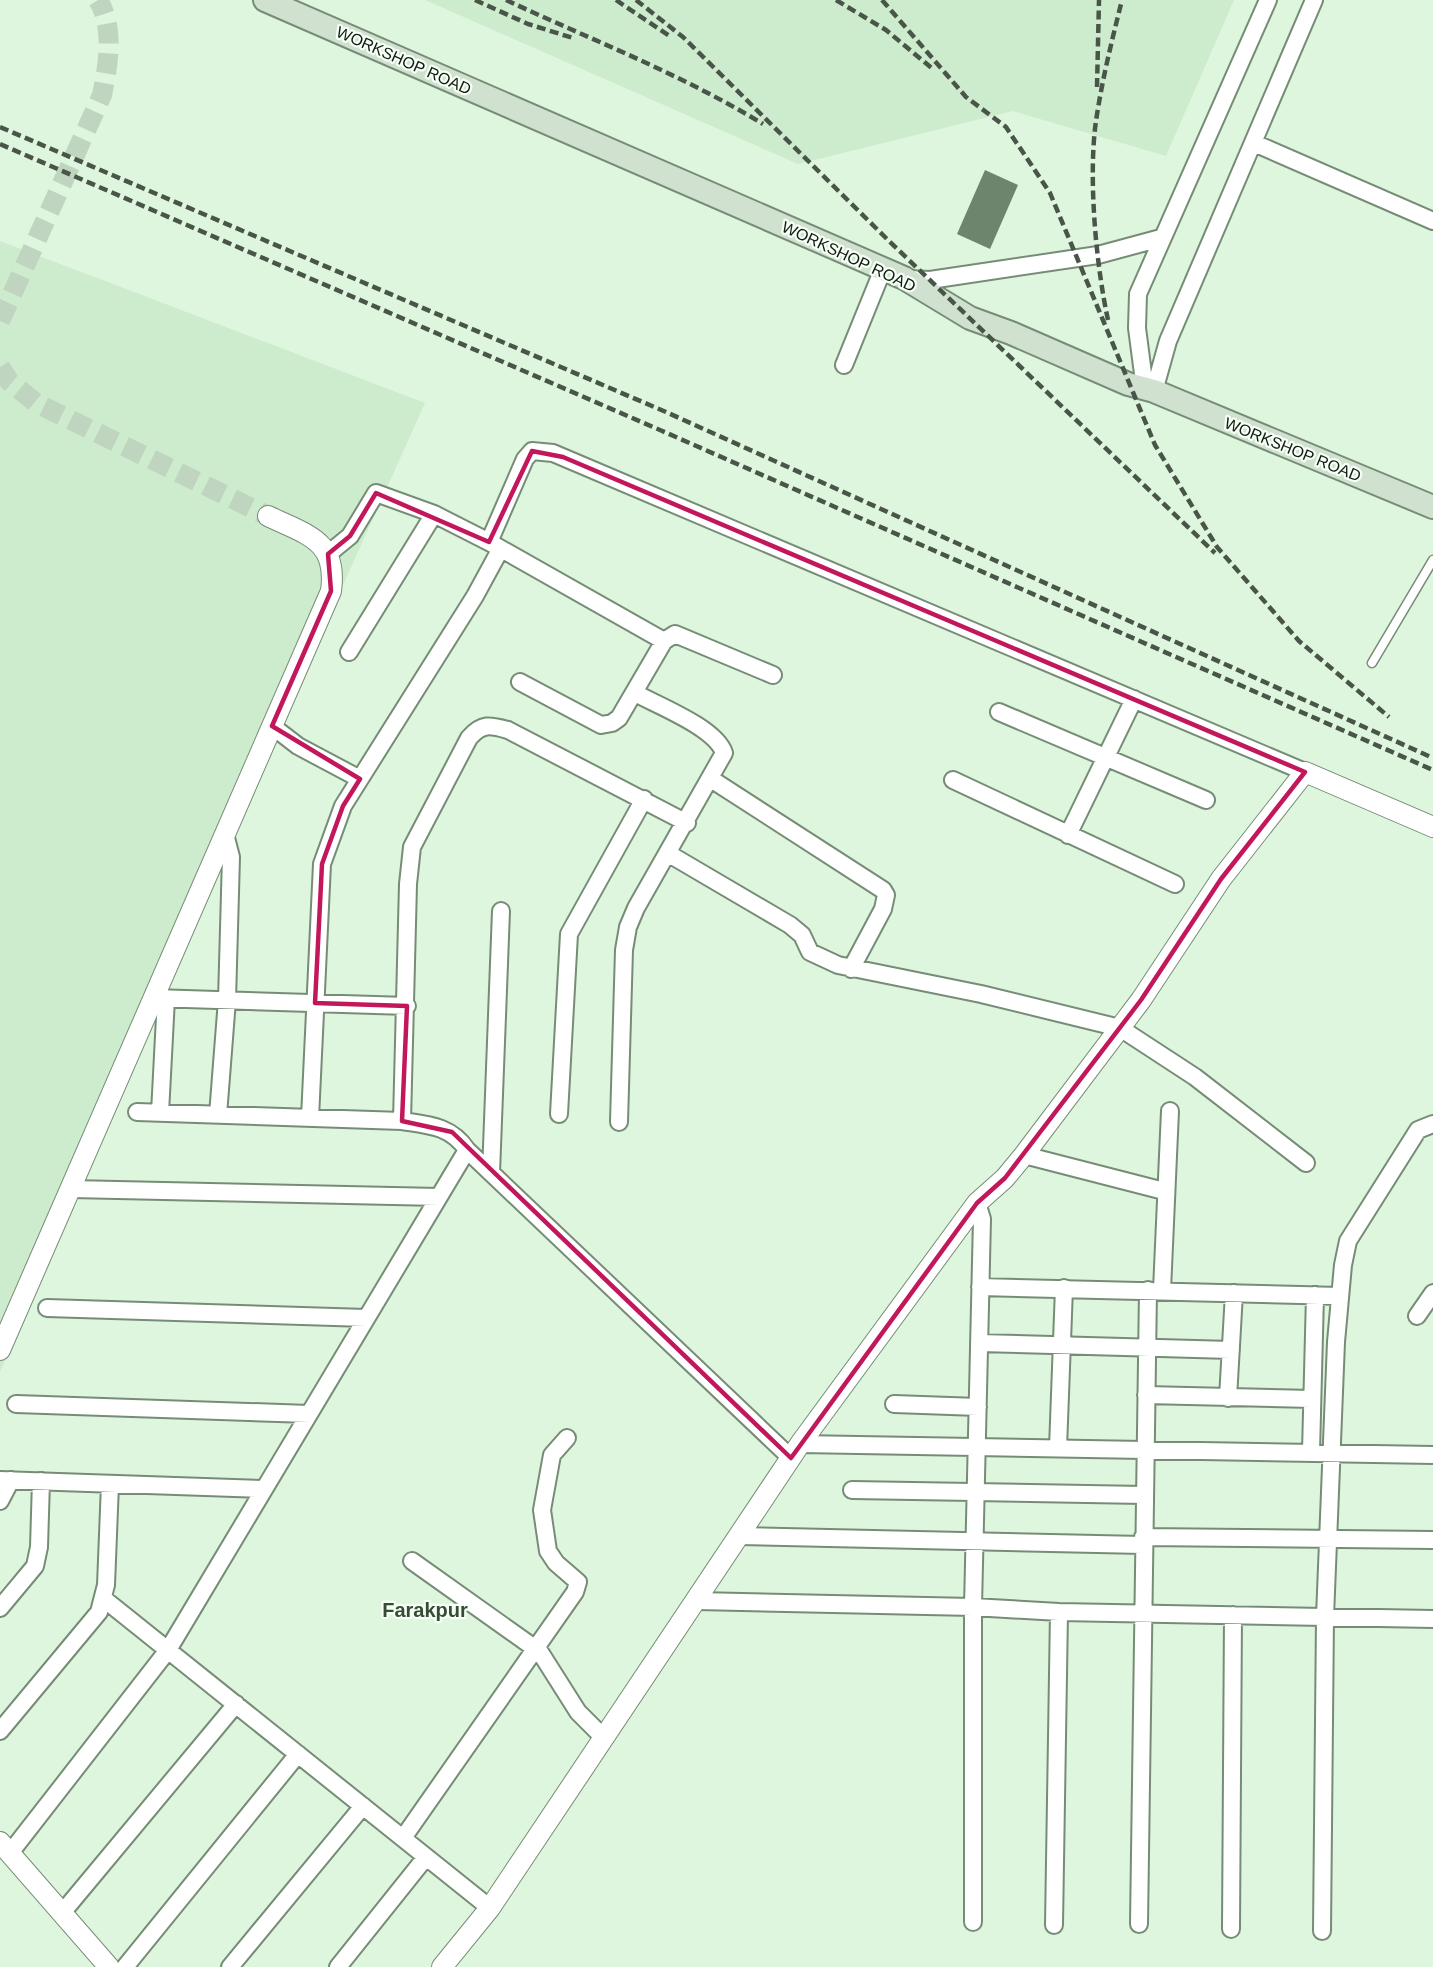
<svg xmlns="http://www.w3.org/2000/svg" width="1433" height="1967" font-family="Helvetica,sans-serif">
  <style>
    .built { fill: #cdebcd }
    .building { fill: #6d846d }
    .lines { fill: none; stroke-linecap: round; stroke-linejoin: round }
    .tertiary-tunnel { stroke: #c0d5bf; stroke-width: 20; stroke-dasharray: 20 10; stroke-linecap: butt }
    .service-casing { stroke: #768c76; stroke-width: 11 }
    .minor-casing { stroke: #768c76; stroke-width: 20 }
    .tertiary-casing { stroke: #768c76; stroke-width: 22 }
    .secondary-casing { stroke: #768c76; stroke-width: 26 }
    .service { stroke: #fff; stroke-width: 8 }
    .minor { stroke: #fff; stroke-width: 16 }
    .tertiary { stroke: #fff; stroke-width: 20 }
    .secondary { stroke: #d0e1d0; stroke-width: 22 }
    .rail { stroke: #485548; stroke-width: 4.5; stroke-dasharray: 9 4.5; stroke-linecap: butt }
    .marked { fill: none; stroke: #c2185b; stroke-width: 4.5; stroke-linejoin: round }
    .labels { text-anchor: middle; stroke-width: 4.5; stroke-linejoin: round; paint-order: stroke }
    .street-label { font-size: 16px; fill: #131c13; stroke: #f5fff5 }
    .quarter-label { font-size: 20px; font-weight: bold; fill: #374b37; stroke: #f5fff5 }
  </style>
  <rect width="100%" height="100%" fill="#def6dd"/>
  <path class="built" d="M425,0h809l-68,156 -153,-45 -215,53z
    M0,241l425,162 -208,462 -217,507z"/>
  <path class="building" d="M985,170l33,15 -28,64 -33,-15z"/>
  <g class="lines">
    <path class="tertiary-tunnel" d="M0,321l102,-226c6,-29 13,-68 -4,-95
      M0,367l9,14 27,22 232,113"/>
    <g class="service-casing">
      <path id="service" d="M1372,663l61,-103"/>
    </g>
    <g class="minor-casing">
      <path id="minor" d="M1254,143l179,78
        M908,279l22,1 168,-25 63,-17
        M844,365l39,-96
        M1145,389l-8,-61 1,-34 130,-294
        M1154,391l14,-50 146,-341
        M489,542l36,-83 7,-8 21,2 752,319
        M328,554l22,-18 26,-43 58,21 55,28 175,99
        M349,652l85,-138
        M520,682l81,43 11,-2 7,-5 45,-77 11,-7 98,41
        M999,712l207,88
        M272,726l26,20 62,33
        M711,779l172,111 3,5 -3,14 -32,60
        M953,780l222,104
        M1068,835l66,-136
        M669,854l121,71 12,10 8,17 28,13 143,29 139,34 75,49 111,86
        M154,998l253,8
        M137,1112l265,9c27,4 49,5 65,29l324,308
        M160,1113l6,-115
        M559,1114l10,-180 75,-135
        M218,1115l9,-115 4,-143 -6,-23
        M310,1118l12,-254 21,-58 132,-210 25,-46
        M402,1121l6,-237 4,-37 57,-109c13,-15 21,-13 39,-8l179,93
        M619,1122l5,-172 4,-23 8,-19 88,-155c-8,-25 -65,-47 -89,-60
        M1024,1155l140,36
        M491,1173l10,-262
        M71,1189l368,8
        M980,1287l360,9
        M1162,1290l8,-179
        M47,1308l319,10
        M1417,1316l16,-23
        M979,1343l252,7
        M1146,1395l166,4
        M1228,1398l6,-105
        M16,1404l293,10
        M894,1404l84,3
        M800,1444l633,11
        M1058,1448l6,-160
        M1311,1452l4,-157
        M0,1480l264,9
        M852,1490l292,5
        M0,1501l11,-21
        M739,1536l404,9
        M1143,1537l290,3
        M412,1561l128,91 38,60 26,26
        M104,1599l386,309
        M697,1601l276,6 86,5 374,7
        M0,1608l35,-42 4,-19 2,-66
        M0,1731l99,-119 7,-27 4,-101
        M403,1838l172,-246 3,-10 -22,-19 -8,-12 -6,-41 10,-55 15,-17
        M10,1853l158,-203 299,-500
        M62,1913l174,-209
        M973,1922v-315l9,-388 -5,-16
        M1139,1924l9,-634
        M1054,1925l5,-313
        M1231,1929l2,-314
        M1322,1931l3,-314 11,-275 7,-77 5,-24 70,-111 15,-6
        M125,1967l173,-213
        M230,1967l133,-161
        M338,1967l88,-110"/>
    </g>
    <g class="tertiary-casing">
      <path id="tertiary" d="M0,1350l331,-759c7,-51 -24,-56 -63,-75
        M0,1842l109,125
        M442,1967l48,-59 310,-464 177,-241 28,-25 19,-23 117,-155 80,-121 84,-107 128,55"/>
    </g>
    <g class="secondary-casing">
      <path id="secondary" d="M265,0l639,278 66,40 41,15 117,51 26,7 279,116"/>
    </g>
    <use href="#service" class="service"/>
    <use href="#minor" class="minor"/>
    <use href="#tertiary" class="tertiary"/>
    <use href="#secondary" class="secondary"/>
    <path class="rail" d="M475,0l53,24 45,14
      M506,0c86,40 175,74 257,124
      M616,0l55,37
      M636,0l47,37 206,204 326,312
      M836,0l50,30 48,40
      M882,0l84,97 40,30 44,66 105,252 62,102 82,94 90,76
      M1097,87l2,-87
      M0,127l666,285 767,346
      M0,144l660,286 773,340
      M1108,320c-12,-55 -20,-143 -12,-199 6,-41 16,-81 26,-121"/>
  </g>
  <path class="marked" d="M532,451l31,6 742,315 -84,107 -80,121 -136,178 -28,25 -186,255 -339,-326 -50,-11 5,-115 -92,-3 7,-139 21,-58 17,-27 -88,-53 59,-135 -3,-37 22,-18 26,-43 113,49z"/>
  <g class="labels">
    <g class="street-label">
      <text transform="translate(404 60) rotate(24)" y="6">WORKSHOP ROAD</text>
      <text transform="translate(849 256) rotate(25)" y="6">WORKSHOP ROAD</text>
      <text transform="translate(1293 449) rotate(22)" y="6">WORKSHOP ROAD</text>
    </g>
    <g class="quarter-label">
      <text x="425" y="1617">Farakpur</text>
    </g>
  </g>
</svg>
